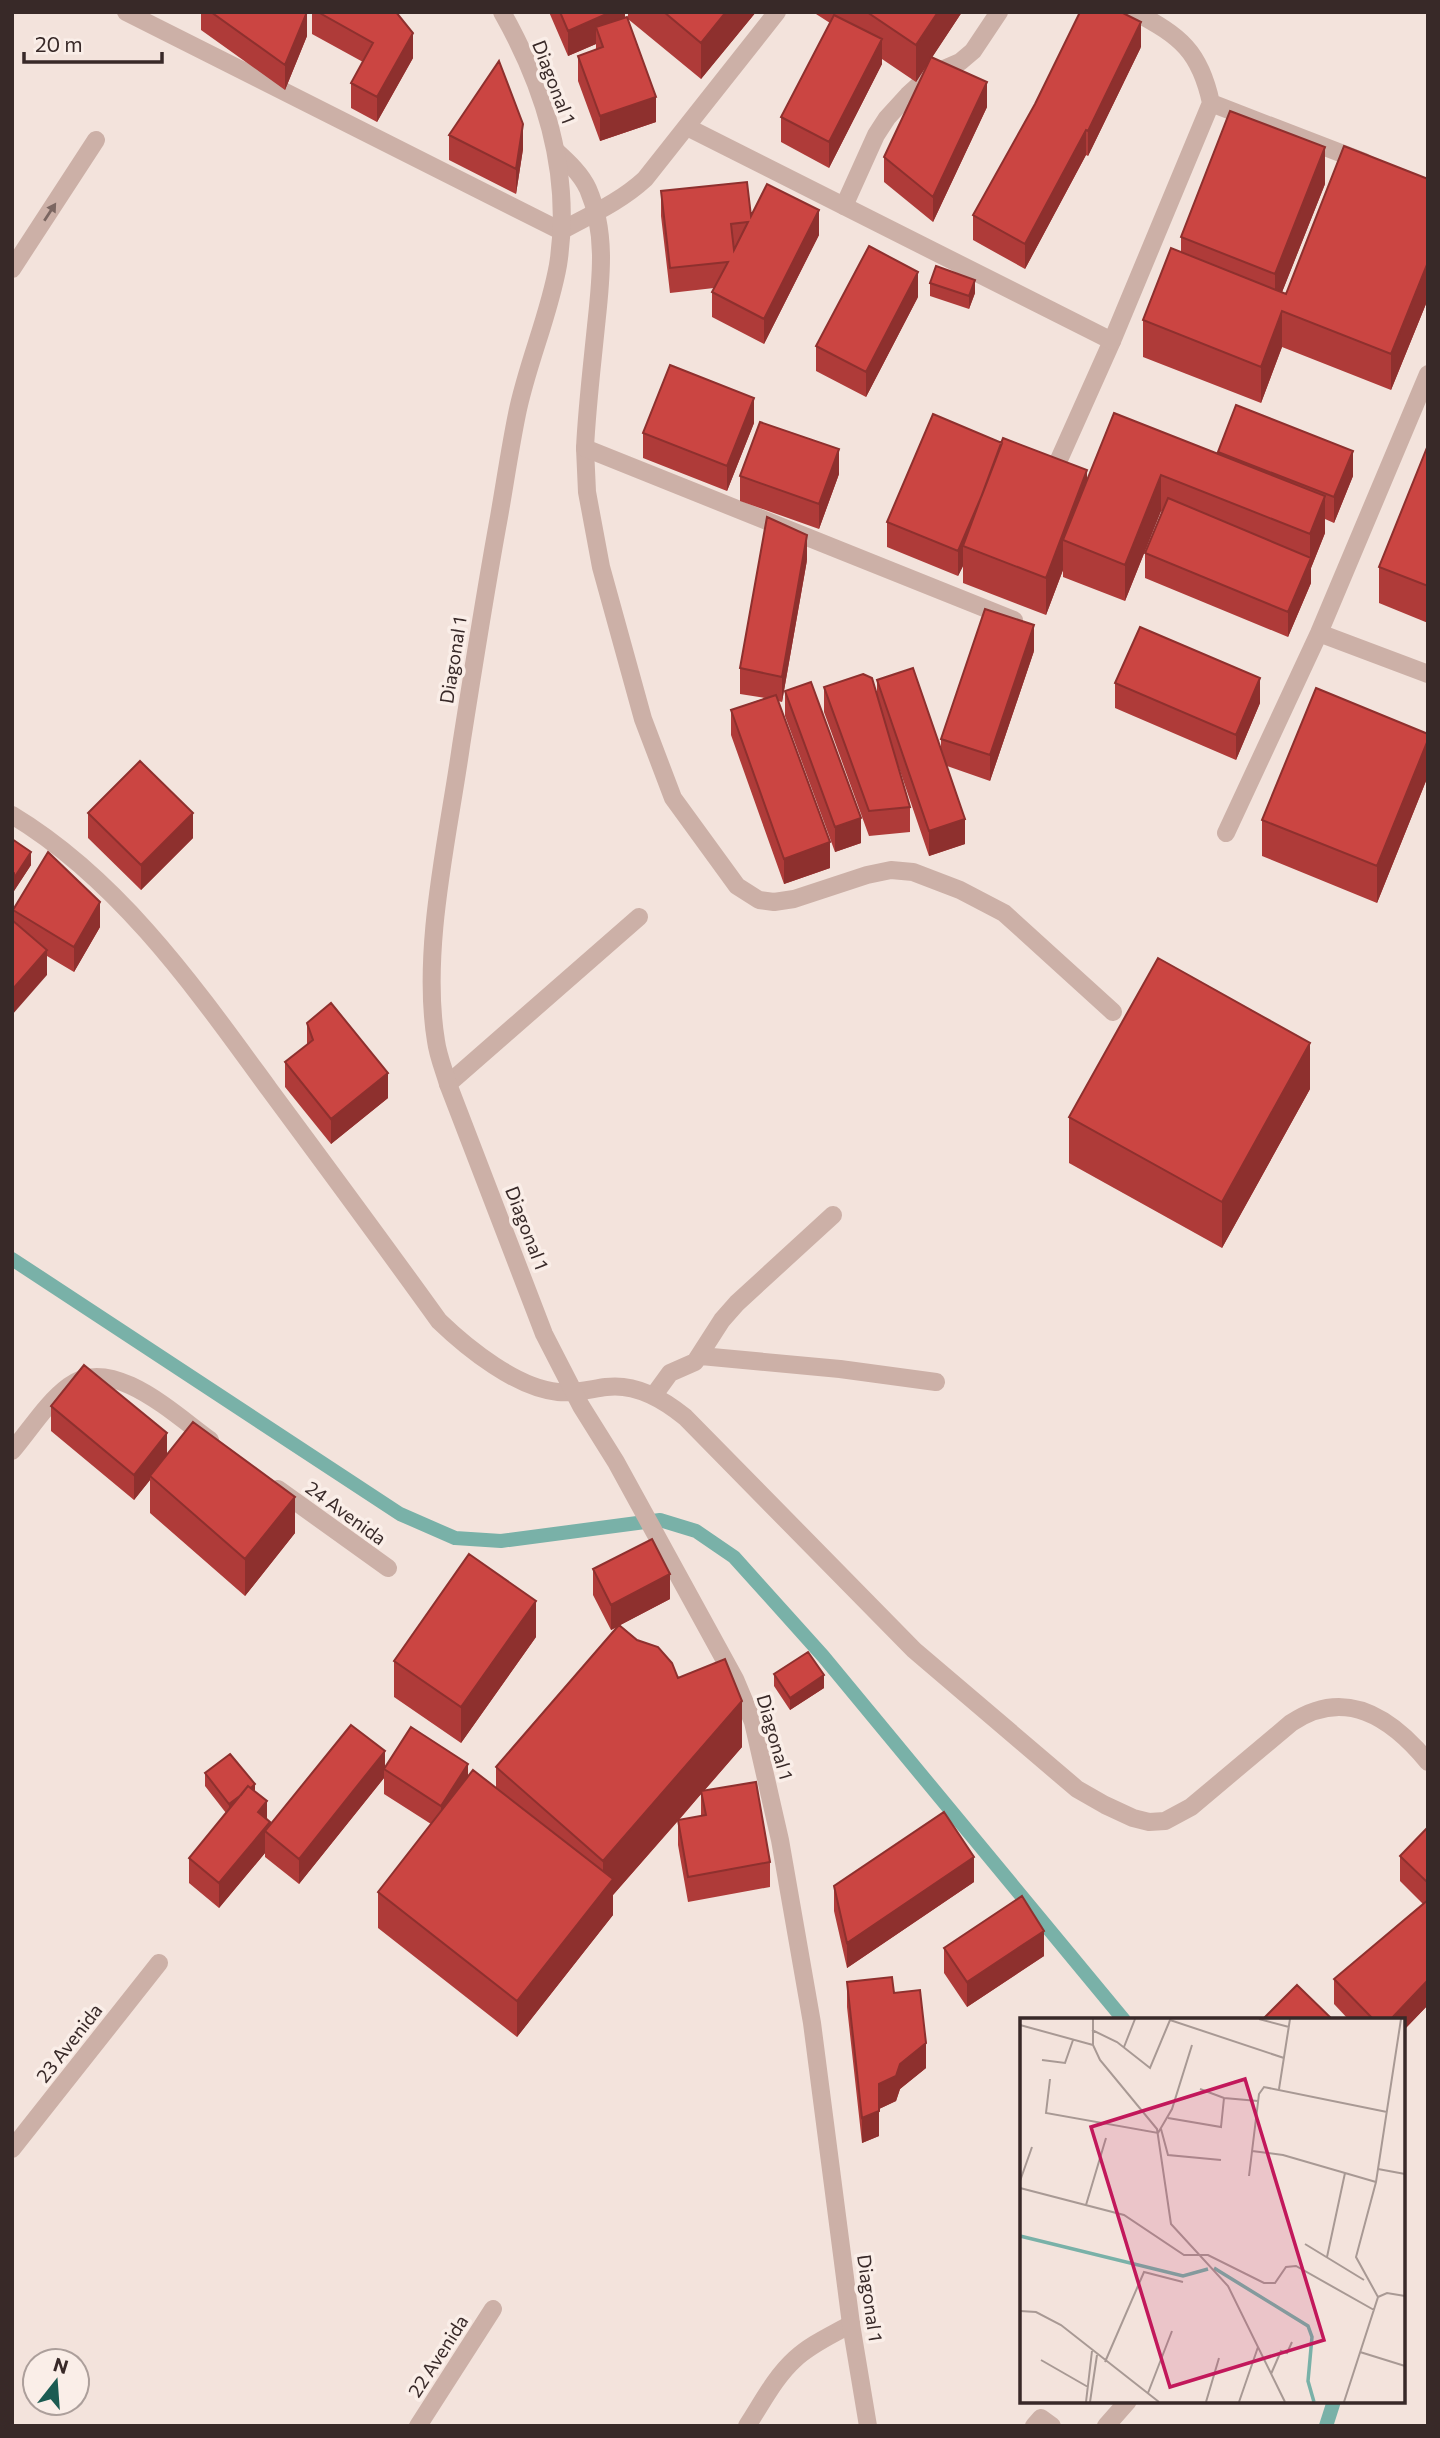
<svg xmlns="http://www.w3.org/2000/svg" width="1440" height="2438" font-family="Commissioner,sans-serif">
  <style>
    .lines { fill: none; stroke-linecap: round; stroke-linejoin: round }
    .stream { stroke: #79b1a8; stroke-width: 14 }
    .service { stroke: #ccb0a7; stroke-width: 18 }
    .minor { stroke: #ccb0a7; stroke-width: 18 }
    .tertiary { stroke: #ccb0a7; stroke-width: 18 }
    .wall { fill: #af3b39; fill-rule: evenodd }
    .shaded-wall { fill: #8e302e }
    .building { fill: #cb4542; stroke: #8e302e; stroke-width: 2; fill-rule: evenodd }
    .oneway { fill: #7b6661 }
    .labels { text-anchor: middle; stroke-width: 7; stroke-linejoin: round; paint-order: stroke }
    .street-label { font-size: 19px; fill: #382928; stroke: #faeee8 }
    .inset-river { fill: none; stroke: #79b1a8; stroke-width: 3.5 }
    .inset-road { fill: none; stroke: #a89994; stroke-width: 2 }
    .view { fill: #c2185b; fill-opacity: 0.15; stroke: #c2185b; stroke-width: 3.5 }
    .inset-edge { fill: none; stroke: #382928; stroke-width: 3.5 }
  </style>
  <rect width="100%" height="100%" fill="#f3e3dc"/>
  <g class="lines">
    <path class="stream" d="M12,1259l388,255 55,24 46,3 159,-21 36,11 38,26 89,99 301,364
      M1326,2426l8,-25"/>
    <path class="service" d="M844,206l32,-71 11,-17 21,-23 22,-20 30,-13 13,-11 26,-39
      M585,448l2,44 14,75 42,152 30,79 64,88 22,14 15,2 20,-3 73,-24 24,-5 22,2 47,18 44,23 109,99
      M1053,473l59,-132
      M448,1084l191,-167
      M701,1356l139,13 96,13
      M654,1395l16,-22 25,-11 27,-42 15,-17 96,-88"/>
    <path class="minor" d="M126,12l435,219c29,-16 59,-29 84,-52l132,-167
      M1211,103l153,59
      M687,127l425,214 99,-238c-11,-52 -31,-67 -76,-91
      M557,152c12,11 24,22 31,37 19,44 13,90 8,137 -4,40 -9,81 -11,122l429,172
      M12,269l84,-129
      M1319,633l109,41
      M12,815c108,65 184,174 257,274 57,77 114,154 170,232 29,28 78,67 119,71 16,2 33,-3 48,-5 30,-4 57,12 79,30l229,233 163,139 28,16 28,13 16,4 16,-1 26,-14 100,-84c54,-36 100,-6 137,39
      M1226,833l93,-200 109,-259
      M12,1451c18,-21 35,-49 57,-65 43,-32 106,29 141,54
      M278,1489l110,79
      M12,2149l147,-186
      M418,2426l75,-117
      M747,2426c15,-23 28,-49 48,-67 16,-15 37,-24 56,-35
      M1034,2426l7,-8 11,8
      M1106,2426l22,-25"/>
    <path class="tertiary" d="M502,12c44,78 70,164 56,253 -9,51 -31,99 -41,149 -7,34 -12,69 -18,103 -14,76 -26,153 -38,229 -13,92 -40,204 -25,295 2,15 8,29 12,43l96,250 37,72 35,56 119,217 18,43 27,118 32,183 39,301 17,102"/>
  </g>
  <path class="wall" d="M201,12h106v24l-22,54 -84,-60z
    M312,12h84l17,46 -36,64 -26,-14v-25l12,-21 -51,-28z
    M549,12h76v5l31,105 -56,19 -22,-60v-25l18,-6v-6l-28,12z
    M628,12h128l-55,67 -73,-60z
    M816,12h146l-30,45 55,50 -54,115 -49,-40v-25l44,-94 -12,19 -34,-23v5l-53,104 -48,-26v-25l49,-94 -14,-9z
    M1141,47l-53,109 -2,-1 -61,114 -52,-29v-25z
    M449,135l74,14 -7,45 -67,-34z
    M1428,179v120l-37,91 -109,-43 -21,56 -118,-46v-37l38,-68v-15l144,-53 -43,108 4,2z
    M661,191l158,44 -55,109 -52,-27v-25l2,-4 -44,5 -9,-77z
    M930,283l45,10 -6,16 -39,-13z
    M918,297l-52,100 -50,-26v-25z
    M754,423l-27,68 -84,-33v-25z
    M1428,445v178l-49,-20v-36z
    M1218,452l135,24 -19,47 -9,-4v14l-14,35v15l-23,54 -143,-59v-25l17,-41 -1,-1 -36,90 -62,-24v-7l-17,45 -83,-32v-17l-5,10 -71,-29v-25l331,-68z
    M839,474l-20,55 -79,-28v-25z
    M807,560l-25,142 -4,-1 52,167 -46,16 -53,-149v-25l34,-12 -25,-4v-26z
    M1034,651l-44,130 -43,-15 18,78 -36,12 -31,-91 12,42v25l-41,4 -45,-124v-25l53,7v-14l64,69v-10z
    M1115,683l145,20 -24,57 -121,-52z
    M785,691l76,152 -26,9 -50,-136z
    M1428,734v42l-51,127 -115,-47v-36z
    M88,813l105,25 -52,52 -53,-52z
    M12,839l19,26 -17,26v17l86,19 -26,45 -27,-16v19l-34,-54z
    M307,1023l81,75 -57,46 -46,-57v-25l22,-17z
    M1310,1089l-88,159 -153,-85v-46z
    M51,1406l116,48 128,79 -50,63 -95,-83v-33l-16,20 -83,-69z
    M593,1569l77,30 -50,26 58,53 64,69 -38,44 66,71v25l-82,15 -10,-57v-24l-65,74v20l-96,122 -139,-109v-36l53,-68 -47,-30v-16l-85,106 -34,-27v-4l-46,55 -30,-25v-25l37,-45 -21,-27v-13l50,18 15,34 115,-58 83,9 28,12v-21l121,-140 -6,3 -18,-35zM701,1794v22l-22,4z
    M536,1637l-75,106 -67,-46v-36z
    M774,1674l50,14 -34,22 -16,-24z
    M1428,1827v178l-25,26v-11h-54l-15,-16v-25l89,-75 -23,-23v-25z
    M974,1882l-127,86 -13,-57v-25z
    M944,1948l100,8 -77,51 -23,-34z
    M847,1982l47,11 32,75 -26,21 -4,12 -17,8v27l-17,7 -15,-136z"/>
  <path class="shaded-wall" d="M307,12v24l-22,54v-25z
    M611,12h14v19l-29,-4v17l-28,12v-25z
    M726,12h30l-55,67v-36z
    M938,12h24l-46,70v-37z
    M1141,22v25l-53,109v-25z
    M413,33v25l-36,64v-25z
    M882,39v25l-53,104v-26z
    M987,82v25l-54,115v-25z
    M656,97v25l-56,19v-25z
    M523,124v25l-7,45v-25z
    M1086,130v25l-61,114v-25z
    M1325,147v37l-50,126v-36z
    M819,210v25l-55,109v-25z
    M1428,262v37l-37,91v-36z
    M918,272v25l-52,100v-25z
    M975,280v13l-6,16v-13z
    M1282,311v36l-21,56v-36z
    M754,398v25l-27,68v-25z
    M1004,443l-41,103v20l-5,10v-25z
    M839,449v25l-20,55v-25z
    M1353,451v25l-19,47v-26z
    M1087,470v36l-24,34v30l-17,45v-37z
    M1161,475v36l-36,90v-36z
    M1325,496v37l-14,35v15l-23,54v-25l22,-52v-26z
    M807,535v25l-25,142v-25z
    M1034,625v26l-44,130v-26z
    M1260,678v25l-24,57v-25z
    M1428,740v36l-51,127v-37z
    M193,813v25l-52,52v-25z
    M861,818v25l-26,9v-25z
    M965,819v25l-36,12v-25z
    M830,842v26l-46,16v-25z
    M31,852v13l-17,26v18l-2,3v-37z
    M100,902v25l-26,45v-25z
    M47,950v25l-35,40v-25z
    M1310,1043v46l-88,159v-46z
    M388,1073v25l-57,46v-25z
    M167,1433v25l-17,18v4l-16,20v-25z
    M295,1497v36l-50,63v-37z
    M670,1574v25l-59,31v-25z
    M536,1601v36l-75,106v-36z
    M824,1675v13l-34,22v-12z
    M742,1701v46l-129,148v20l-96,122v-36l86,-110v-30z
    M385,1751v19l-1,-1v9l-85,106v-25z
    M468,1764v25l-27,42v-25z
    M255,1784v13l-26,20v-13z
    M267,1801v24l3,-3v14l-5,-5v22l-46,55v-25l39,-71z
    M974,1857v25l-127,86v-25z
    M1044,1931v25l-77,51v-25z
    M1428,1980v25l-25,26v-11h-13z
    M926,2043v25l-26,21 -4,12 -17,8v-25l21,-20z
    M879,2111v25l-17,7v-25z"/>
  <path class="building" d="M211,12h96l-22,53z
    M318,12h78l17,21 -36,64 -26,-14 22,-40z
    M560,12h51l-43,19z
    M664,12h62l-25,31z
    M867,12h71l-22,33z
    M1080,12h41l20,10 -53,109 -2,-1 -61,114 -52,-29 62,-111z
    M834,15l48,24 -53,103 -48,-25z
    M627,17l29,80 -56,19 -22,-60 25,-9 -7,-20z
    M931,57l56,25 -54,115 -49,-40z
    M499,61l24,63 -7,45 -67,-34z
    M1230,111l95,36 -50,127 -94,-37z
    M1344,146l84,33v83l-37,92 -109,-43 -21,56 -118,-47 28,-72 115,46z
    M747,182l4,34 16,-32 52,26 -55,109 -52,-27 16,-30 -58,6 -9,-77zM748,222l-14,28 -3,-26z
    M869,246l49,26 -52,100 -50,-26z
    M936,266l39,14 -6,16 -39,-13z
    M670,365l84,33 -27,68 -84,-33z
    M1236,405l117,46 -19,46 -116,-45z
    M1114,413l211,83 -15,38 -149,-59 -36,90 -62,-25z
    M933,414l69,29 -20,52 -24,56 -71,-29z
    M760,422l79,27 -20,55 -79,-28z
    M1003,438l84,32 -41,108 -83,-32z
    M1428,445v141l-49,-19z
    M1168,498l143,60 -23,54 -143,-59z
    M767,517l40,18 -25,142 -42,-9z
    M985,609l49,16 -44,130 -49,-16z
    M1140,627l120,51 -24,57 -121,-52z
    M913,668l52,151 -36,12 -52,-151z
    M863,674l9,4 38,129 -41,4 -45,-124z
    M811,682l50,136 -26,9 -50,-136z
    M1316,688l112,46v6l-51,126 -115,-46z
    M776,695l54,147 -46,17 -53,-149z
    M140,761l53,52 -52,52 -53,-52z
    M12,839l19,13 -17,26v-5l-2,-1z
    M48,852l52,50 -26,45 -61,-37z
    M12,920l35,30 -35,40z
    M1158,958l152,85 -88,159 -153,-85z
    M331,1003l57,70 -57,46 -46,-57 28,-22 -6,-17z
    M84,1365l83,68 -33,42 -83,-69z
    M193,1422l102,75 -50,62 -95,-83z
    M652,1539l18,35 -59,31 -18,-36z
    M469,1554l67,47 -75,106 -67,-46z
    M619,1625l18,15 21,7 14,16 6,15 47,-19 17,42 -139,160 -107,-94z
    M808,1652l16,23 -34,23 -16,-24z
    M351,1725l34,26 -86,108 -34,-28z
    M411,1727l57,37 -27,42 -57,-37z
    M230,1754l25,30 -4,4 -3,-2 -7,9 -12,9 -24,-31z
    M473,1770l140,109 -96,122 -139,-109z
    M756,1782l14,80 -82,15 -10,-57 28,-5 -5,-24z
    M248,1786l19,15 -9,11 12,10 -51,61 -30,-25z
    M944,1812l30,45 -127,86 -13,-57z
    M1428,1827v56l-28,-27z
    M1022,1896l22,35 -77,51 -23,-34z
    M1428,1900v80l-38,40h-16l-40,-41z
    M892,1977l2,16 26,-3 6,53 -26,21 -4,12 -17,8v27l-17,7 -15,-136z
    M1297,1985l36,35h-71z"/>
  <defs><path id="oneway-solid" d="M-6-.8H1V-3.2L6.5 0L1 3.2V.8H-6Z" transform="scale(1.75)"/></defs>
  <use class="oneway" href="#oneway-solid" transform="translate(50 212) rotate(-57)"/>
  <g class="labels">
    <g class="street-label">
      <text transform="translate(554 82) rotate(69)" y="7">Diagonal 1</text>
      <text transform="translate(453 660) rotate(-81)" y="7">Diagonal 1</text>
      <text transform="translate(527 1228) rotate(69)" y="7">Diagonal 1</text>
      <text transform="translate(346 1513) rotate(36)" y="7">24 Avenida</text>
      <text transform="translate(775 1737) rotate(74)" y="7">Diagonal 1</text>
      <text transform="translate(69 2043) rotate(-52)" y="7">23 Avenida</text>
      <text transform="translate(870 2298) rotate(82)" y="7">Diagonal 1</text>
      <text transform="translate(438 2356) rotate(-57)" y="7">22 Avenida</text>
    </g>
  </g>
  <g transform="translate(1020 2018)">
    <rect width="385" height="385" fill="#f3e3dc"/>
    <path class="inset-river" d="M0,218l163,40 25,-7M194,250l94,58 4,11 -4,44 6,21"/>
    <path class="inset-road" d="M73,1v26l7,15 57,69 14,95 57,62 57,116M239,1l30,8M0,7l73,20M72,12l25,12 33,26 20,-48 114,38M104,29l11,-28M22,42l23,3 8,-23M30,61l-4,34 112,20 14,-24 20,-64M180,71l24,9 34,3M259,71l11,-70M148,100l53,9 3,-29M141,111l7,26 53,5M232,133l31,4 93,27M358,151l27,5M229,158l10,-82 5,-7 123,25M0,163l12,-34M0,170l104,27 60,40h24l56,28h11l11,-16 10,-1 78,44M66,187l20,-67M285,226l59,36M307,239l18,-84M358,279l9,-4 18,3M0,293l16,1 25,13 98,77M340,334l45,14M21,342l47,27M85,344l39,-90 39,10M251,356l10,-23 6,2 5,-11M128,375l24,-62M66,384l6,-51M70,384l7,-47M186,384l13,-44M219,384l19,-55M324,384l34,-105 -22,-40 20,-75 25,-163"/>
    <path class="view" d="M225,61l79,261 -154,47 -79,-260z"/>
    <rect width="385" height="385" class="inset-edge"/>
  </g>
  <rect width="1440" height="2438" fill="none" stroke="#382928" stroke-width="28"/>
  <g transform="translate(56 2382) rotate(17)"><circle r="33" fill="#faeee8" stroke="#ac9f9b" stroke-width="2"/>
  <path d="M0-5L12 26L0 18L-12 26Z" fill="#1b5b52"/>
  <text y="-10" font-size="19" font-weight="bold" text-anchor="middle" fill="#382928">N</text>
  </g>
  <path d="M24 52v10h138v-10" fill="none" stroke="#382928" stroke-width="3.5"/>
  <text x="35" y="52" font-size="21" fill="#382928" stroke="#faeee8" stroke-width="5" paint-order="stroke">20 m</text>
</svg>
